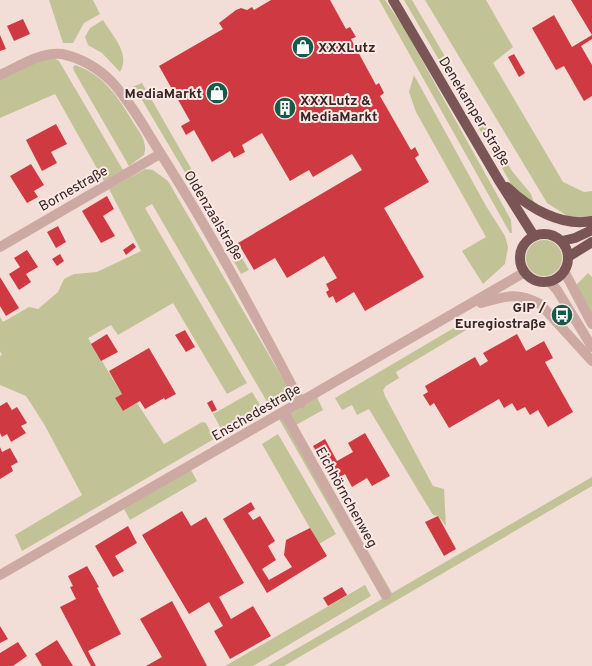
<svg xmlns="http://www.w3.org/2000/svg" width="592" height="666" font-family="Overpass,sans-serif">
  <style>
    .green { fill: #c1c396 }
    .building { fill: #cf3942 }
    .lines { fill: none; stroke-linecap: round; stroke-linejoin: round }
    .minor { stroke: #cca9a3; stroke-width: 10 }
    .major { stroke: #795655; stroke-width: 10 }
    .labels { text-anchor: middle; stroke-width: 4; stroke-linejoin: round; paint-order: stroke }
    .poi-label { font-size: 14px; font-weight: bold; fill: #362625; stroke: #fae9e4; text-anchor: start }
    .street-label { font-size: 14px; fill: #362625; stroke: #fae9e4 }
  </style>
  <rect width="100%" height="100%" fill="#f3ded7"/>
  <path class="green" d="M49,0h44l7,14 -16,9 -11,20h-10z
    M379,0h6l19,28 101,181 6,11 1,13h-2z
    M404,0h8l100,171 19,23 3,9 -21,-16z
    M425,0h61l27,47 -20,16 70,119 21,10 8,-1v28h-20l-25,-16z
    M103,20c9,15 28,34 17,52l-18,-19 -14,-8 -3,-8 5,-9z
    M46,58l10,1 3,2 64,109 -19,11 -49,-87 -55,24v-40z
    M75,65c29,10 43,32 58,57 7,11 15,20 11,33l-15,11 -55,-95 -1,-4z
    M414,75l72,131 19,30 3,11 -3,17 -22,20 -21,-33 24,-14 -70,-125 -7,-20z
    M142,83l58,101 -7,2 -51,-86 -10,-13z
    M145,169l8,1 15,11 123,212 -1,3 -20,11 -118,-203 -7,4 102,175 -20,11 -54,-91 -55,32 -7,-10 -23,13 34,56 -7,4 8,13 14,-8 27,41 38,-22 4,1 8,16 -192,112 -7,-16 67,-40 -38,-71 -18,-28 -26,-11v-29l2,-1 -2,-4v-34l3,5 26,-15 9,2 20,-17 6,-13 10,-5 23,-2 44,-21 -32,-62z
    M211,206l38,64 -8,4 -36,-64z
    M526 258a18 18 0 1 1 36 0a18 18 0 1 1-36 0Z
    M588,273l4,4v40l-17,-31z
    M464,322l4,7 -72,43 3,6 -13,8 -3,4 2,6 48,90 11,3 2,37 -8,-10 -5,-1 -64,-106 -12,6 -5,-10 -10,5 -7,-12z
    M252,392l12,19 -40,23 -11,-20z
    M317,397l6,13 -27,15 96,168 200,-116v9l-308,180h-17l115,-67 -103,-180z
    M278,434l58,100 -17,10 -57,-100z
    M191,470l6,11 -67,39 -6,-11z
    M365,585l6,11 -118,70h-28z"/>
  <path class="building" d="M271,0h59l16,29 4,-2 6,10 -5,2 25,46 3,-2 5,10 -4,3 31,54 4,-3 4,8 -4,3 14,24 -45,26 40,69 -59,34 -11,-19 -18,11 -3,-7 -4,2 -3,-6 3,-2 -3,-6 11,-6 -13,-22 -37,22 -12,-20 -21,12 -16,-27 124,-73 -10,-16 -39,23 -4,-7 -19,11 -28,-48 -20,12 3,7 -11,6 -4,-7 -18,11 -18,-32 -8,5 -5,-9 9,-5 -31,-55 64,-37 -4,-6 17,-13 5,-2 6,2 5,-3 2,3z
    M571,0h21v39l-11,7 11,19v31l-8,5 -20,-35 -8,4 -24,-42 22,-13 18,32 20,-12z
    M23,19l7,15 -16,7 -7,-15z
    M0,35l6,14 -6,2z
    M514,54l11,19 -6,4 -11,-20z
    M56,124l11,20 -16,8 6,11 -15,8 -16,-31z
    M31,164l13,21 -10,6 4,6 -11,6 -17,-27z
    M107,196l7,13 -11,7 12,20 -14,7 -19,-32z
    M58,226l8,16 -10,6 -9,-16z
    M133,243l3,4 -10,8 -3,-5z
    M27,250l11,17 -12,7 5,8 -12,8 -10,-16 11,-7 -6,-9z
    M60,254l4,7 -7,5 -5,-7z
    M0,277l19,31 -13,8 -6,-10z
    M185,330l10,17 -9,5 -11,-17z
    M107,334l11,18 -17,9 -10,-17z
    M517,334l9,17 18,-10 9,17 -8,4 28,50 -25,15 -10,-17 -8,5 -5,-8 -8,4 -5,-8 -8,5 -5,-9 -50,29 -15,-25 -4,3 -7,-11 5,-3 -3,-6 50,-29 5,9 8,-5 -5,-8z
    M149,348l27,46 -11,6 -1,-2 -19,11 -5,-8 -17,10 -8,-13 7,-4 -13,-23z
    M212,400l5,10 -5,2 -5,-9z
    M7,402l5,8 5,-3 10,16 -6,3 5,7 -15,9 -4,-8 -5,3 -2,-4v-27z
    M365,433l25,43 -18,10 -5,-8 -15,9 -7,-13 -12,7 -20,-35 12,-7 12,22 16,-9 -5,-9z
    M0,447l2,5 8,-4 8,14 -7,4 2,5 -13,8z
    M251,502l4,7 -7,4 5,7 7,-4 15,25 -7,5 8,14 -14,9 7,11 23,-13 -8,-12 2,-15 24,-12 17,28 -60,37 -44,-74z
    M182,511l9,15 15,-9 38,66 -25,14 12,22 22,-13 18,30 -41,23 -16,-28 9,-5 -14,-24 -20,12 -47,-79z
    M438,516l18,33 -12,7 -19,-34z
    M128,526l9,17 -22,13 9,15 -11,6 -18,-31z
    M87,566l12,21 -2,1 24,46 -33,17 8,15h-5l-31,-59 16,-8 -6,-12 3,-1 -5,-10z
    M342,587l5,8 -19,11 -5,-8z
    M172,601l32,59 3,6h-61l16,-9 -22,-38z
    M0,626l8,13 -8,4z
    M57,640l16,26h-31l-7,-12z
    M18,642l9,14 -14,10h-13v-13z"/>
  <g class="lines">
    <path class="minor" d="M0,75c18,-8 42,-24 62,-21 19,4 37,15 50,28 21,23 37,54 54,80 49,78 92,159 135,241
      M0,247l160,-93
      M564,271l28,53
      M549,281l8,9 35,57
      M481,303c24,-7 36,-11 59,1l52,57
      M284,412l102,183
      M0,575l525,-303"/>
    <path class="major" d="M393,0l105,179 36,57
      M507,187c22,21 54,40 85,34
      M520 258a24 24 0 1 1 48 0a24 24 0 1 1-48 0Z
      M562,241l13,-3 17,-8
      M568,257l24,-15"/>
  </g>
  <defs>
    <g id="shop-disc" transform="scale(1.15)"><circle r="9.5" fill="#185a4a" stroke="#fae9e4"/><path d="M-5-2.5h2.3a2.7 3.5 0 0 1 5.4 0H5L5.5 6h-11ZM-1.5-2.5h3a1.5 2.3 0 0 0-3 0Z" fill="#fff"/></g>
    <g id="building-disc" transform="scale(1.15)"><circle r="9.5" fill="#185a4a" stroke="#fae9e4"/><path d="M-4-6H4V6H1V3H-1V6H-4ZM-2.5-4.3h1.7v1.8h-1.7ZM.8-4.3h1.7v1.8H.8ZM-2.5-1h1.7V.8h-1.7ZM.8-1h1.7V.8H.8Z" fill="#fff"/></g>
    <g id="bus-disc" transform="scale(1.15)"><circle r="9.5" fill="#185a4a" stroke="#fae9e4"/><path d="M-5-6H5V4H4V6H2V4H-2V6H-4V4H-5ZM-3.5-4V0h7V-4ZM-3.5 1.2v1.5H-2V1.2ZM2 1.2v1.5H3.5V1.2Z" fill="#fff"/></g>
  </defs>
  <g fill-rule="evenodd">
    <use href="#shop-disc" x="303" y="47"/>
    <use href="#shop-disc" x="217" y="93"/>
    <use href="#building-disc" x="285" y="108"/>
    <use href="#bus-disc" x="562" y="315"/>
  </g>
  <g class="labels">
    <g class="poi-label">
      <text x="318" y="52">XXXLutz</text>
      <text x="202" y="98" text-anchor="end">MediaMarkt</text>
      <text x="300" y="105">XXXLutz &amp;<tspan x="300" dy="16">MediaMarkt</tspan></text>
      <text x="546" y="312" text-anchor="end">GIP /<tspan x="546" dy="16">Euregiostraße</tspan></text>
    </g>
    <g class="street-label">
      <text transform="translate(475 111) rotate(59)" y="5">Denekamper Straße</text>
      <text transform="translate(73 188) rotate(-30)" y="5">Bornestraße</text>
      <text transform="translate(214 215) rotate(59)" y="5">Oldenzaalstraße</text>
      <text transform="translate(256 412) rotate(-30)" y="5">Enschedestraße</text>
      <text transform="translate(347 497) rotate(61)" y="5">Eichhörnchenweg</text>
    </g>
  </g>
</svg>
